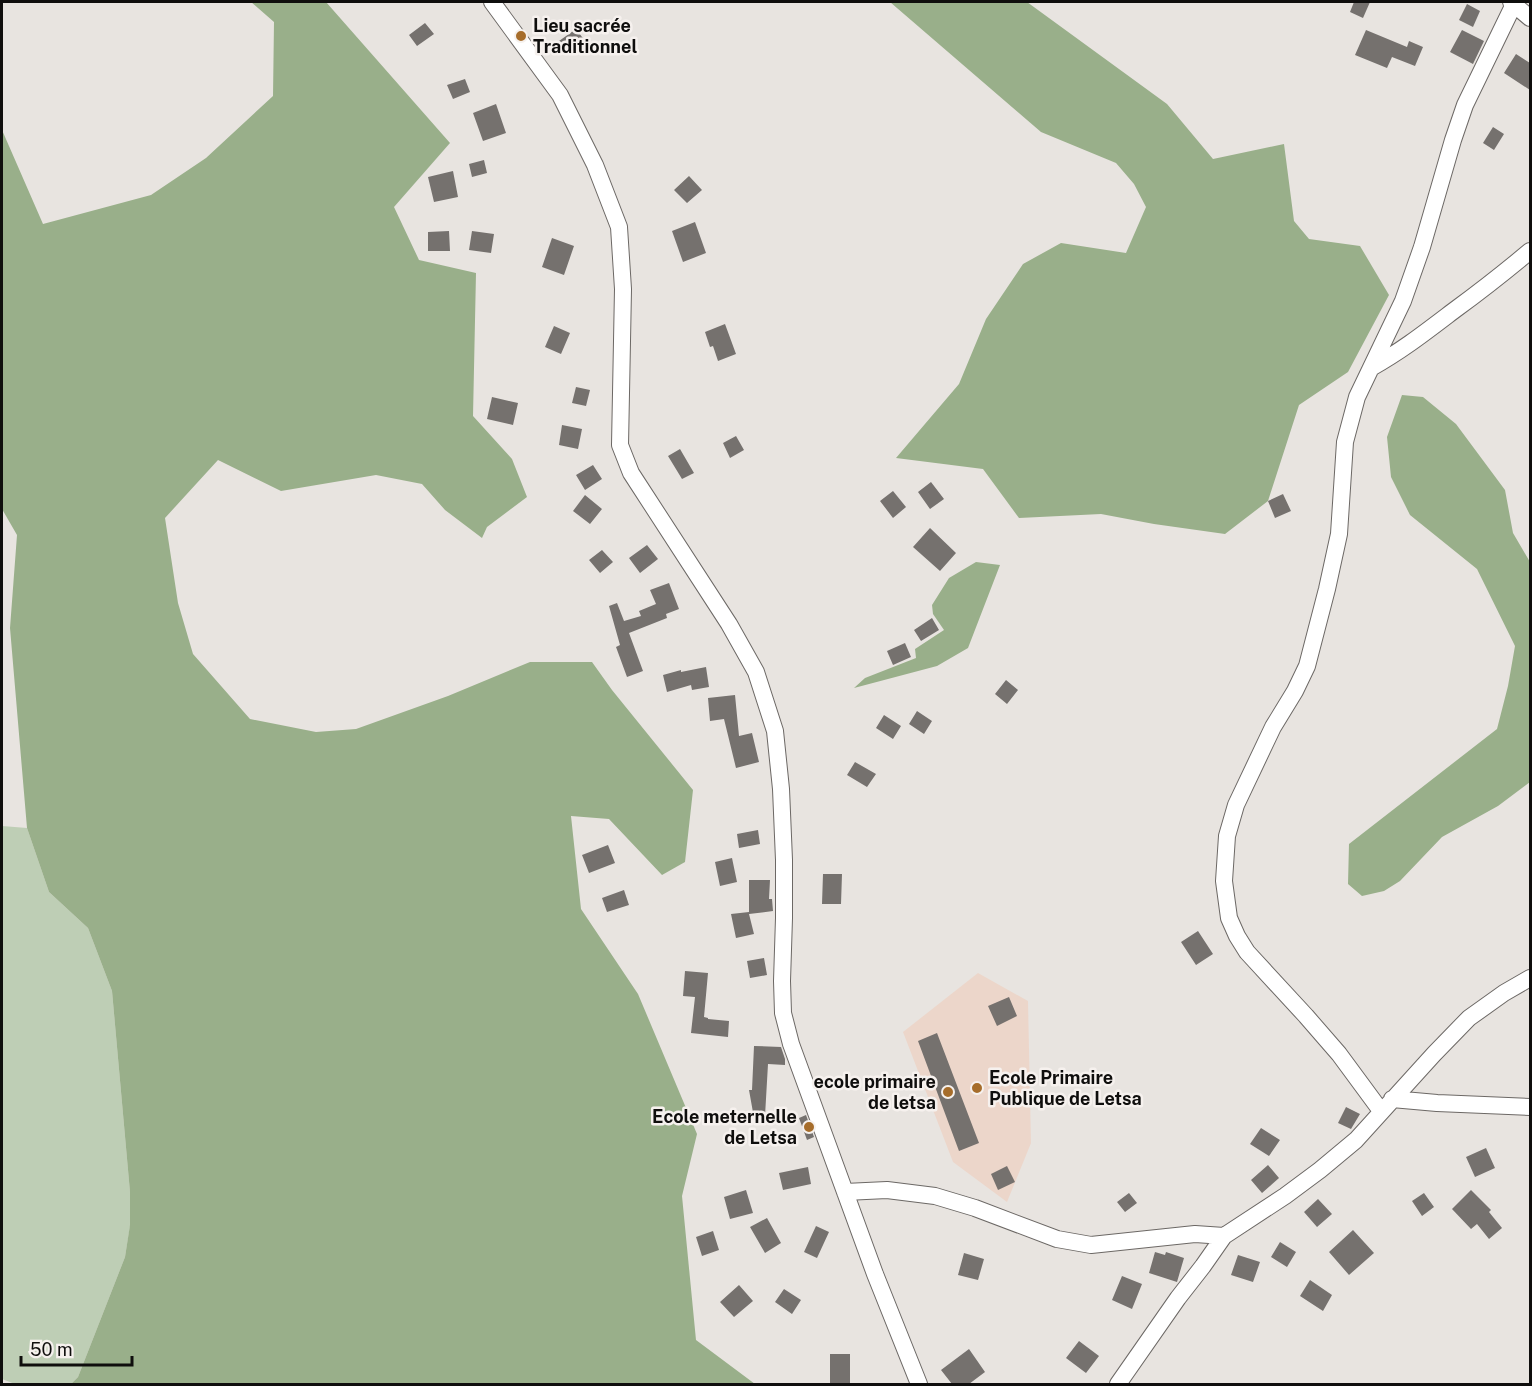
<svg xmlns="http://www.w3.org/2000/svg" width="1532" height="1386" font-family="'Public Sans',sans-serif">
  <style>
    .education { fill: #ecd6ca }
    .green { fill: #beceb5 }
    .forest { fill: #99af8a }
    .building { fill: #75716e }
    .lines { fill: none; stroke-linecap: round; stroke-linejoin: round }
    .street-casing { stroke: #6c6865; stroke-width: 18 }
    .street { stroke: #fff; stroke-width: 16 }
    .poi-dot { fill: #a66d2b; stroke: #f6f1ee; stroke-width: 2 }
    .labels { text-anchor: middle; stroke-width: 5; stroke-linejoin: round; paint-order: stroke }
    .poi-label { font-size: 18px; font-weight: bold; fill: #0f0e0d; stroke: #f6f1ee; text-anchor: start }
  </style>
  <rect width="100%" height="100%" fill="#e8e4e0"/>
  <path class="education" d="M978,973l50,28 3,142 -24,59 -54,-40 -50,-130z"/>
  <path class="green" d="M2,826l25,2 22,64 39,36 24,63 18,201v34l-5,31 -47,120 -7,7h-56l-13,-5z"/>
  <path class="forest" d="M251,2h75l124,141 -56,64 25,53 57,13 -3,143 39,43 15,38 -40,30 -5,11 -37,-28 -23,-26 -46,-9 -95,16 -63,-31 -53,58 13,85 15,51 57,65 66,13 40,-3 92,-33 82,-34h62l20,28 81,100 -8,72 -23,13 -53,-56 -38,-3 10,93 57,85 59,140 -15,62 14,144 59,44h-684l7,-7 47,-120 5,-32v-33l-18,-201 -24,-63 -39,-36 -22,-64 -17,-200 7,-93 -15,-26v-379l41,94 108,-29 55,-37 67,-62 1,-74z
    M890,2h137l140,102 46,55 71,-15 10,77 15,18 51,7 29,49 -41,77 -49,33 -31,96 -43,33 -71,-10 -53,-10 -82,4 -36,-49 -87,-11 63,-74 27,-65 37,-55 38,-21 65,10 20,-46 -12,-23 -18,-21 -75,-31z
    M1402,395l21,2 33,27 49,66 8,43 17,29v220l-32,24 -56,31 -42,44 -16,10 -22,5 -14,-12 1,-40 148,-115 11,-43 7,-40 -38,-77 -67,-54 -19,-38 -4,-40z
    M976,562l24,3 -32,83 -31,18 -83,22 11,-10 51,-20 -1,-9 29,-19 -11,-16 -1,-9 17,-27z"/>
  <path class="building" d="M1354,2h16l-7,16 -13,-6z
    M1467,4l13,7 -7,16 -14,-7z
    M425,23l9,11 -17,12 -8,-11z
    M576,29l9,12 -17,13 -9,-13z
    M1366,30l41,17 2,-6 14,6 -8,19 -23,-9 -5,11 -32,-13z
    M1462,30l22,11 -11,23 -23,-12z
    M1516,54l14,9v27l-26,-17z
    M465,79l5,13 -17,7 -6,-14z
    M496,104l10,29 -23,8 -10,-28z
    M1493,127l11,7 -10,16 -11,-7z
    M484,160l3,13 -15,4 -3,-13z
    M453,171l5,26 -24,5 -6,-25z
    M689,176l13,14 -15,13 -13,-13z
    M695,222l11,31 -23,9 -11,-31z
    M449,231l1,20h-22v-19z
    M472,231l22,3 -3,19 -22,-3z
    M552,238l22,8 -10,29 -22,-8z
    M725,324l11,30 -18,7 -5,-15 -3,1 -5,-15z
    M554,326l16,7 -9,21 -16,-7z
    M576,387l14,3 -4,16 -14,-3z
    M492,397l26,6 -5,22 -26,-6z
    M562,425l20,4 -4,20 -19,-4z
    M736,436l8,14 -14,8 -7,-15z
    M680,449l14,24 -12,6 -14,-23z
    M593,465l9,14 -17,11 -9,-15z
    M931,482l13,17 -14,10 -12,-17z
    M893,491l13,16 -13,11 -13,-17z
    M1283,494l8,17 -16,7 -7,-17z
    M585,495l17,14 -12,15 -17,-13z
    M930,528l26,25 -16,18 -27,-24z
    M647,545l11,14 -18,14 -11,-15z
    M602,550l11,12 -13,11 -11,-13z
    M669,583l10,26 -13,5 1,4 -38,15 14,38 -16,6 -11,-30 4,-2 -11,-39 8,-3 7,18 17,-5 -2,-5 17,-7 -6,-14z
    M932,618l7,12 -18,11 -7,-11z
    M905,643l6,14 -18,8 -6,-14z
    M706,667l3,20 -17,3 -1,-5 -24,7 -4,-17 18,-5v2z
    M1006,680l12,10 -11,14 -12,-10z
    M735,695l4,41 13,-3 7,29 -23,6 -12,-49 -14,2 -2,-23z
    M917,711l15,10 -8,13 -15,-10z
    M884,715l17,11 -8,13 -17,-11z
    M855,762l21,12 -9,13 -20,-12z
    M758,830l2,14 -21,4 -2,-14z
    M608,845l7,18 -26,10 -7,-18z
    M732,858l5,24 -17,4 -5,-24z
    M823,874h19l-1,30h-19z
    M749,880h21l-1,19h3l1,12 -24,3 5,20 -18,4 -5,-24 18,-2z
    M624,890l5,15 -22,7 -5,-14z
    M1198,931l15,23 -17,11 -15,-23z
    M764,958l3,17 -17,3 -3,-17z
    M685,971l23,2 -4,44 4,1v1l21,2 -1,16 -37,-4 4,-36 -12,-1z
    M1009,997l8,19 -20,10 -9,-20z
    M937,1033l42,110 -20,8 -41,-110z
    M754,1046l27,1 4,12v6l-17,-1 -3,52 -11,2 -5,-28h3z
    M1346,1107l14,7 -9,15 -13,-6z
    M806,1115l8,22 -7,3 -8,-22z
    M1261,1128l19,12 -11,16 -19,-12z
    M1486,1148l9,20 -20,9 -9,-20z
    M1268,1165l11,13 -17,15 -11,-13z
    M1007,1166l8,16 -17,8 -7,-16z
    M808,1167l3,17 -28,6 -4,-17z
    M746,1190l7,23 -23,6 -6,-22z
    M1471,1190l20,20 -2,2 13,16 -13,11 -12,-15 -6,5 -19,-20z
    M1129,1193l8,10 -12,9 -8,-10z
    M1424,1193l10,14 -12,9 -10,-15z
    M1318,1199l14,15 -15,13 -13,-15z
    M767,1218l14,25 -16,10 -15,-26z
    M816,1226l13,6 -12,26 -13,-6z
    M1353,1230l21,23 -25,22 -20,-23z
    M713,1231l6,19 -17,6 -6,-19z
    M1280,1242l16,10 -9,15 -16,-10z
    M1155,1252l10,3 1,-3 18,6 -7,24 -28,-9z
    M964,1253l20,6 -6,21 -20,-5z
    M1238,1255l22,7 -7,20 -22,-7z
    M1122,1276l20,8 -10,25 -20,-9z
    M1310,1280l22,15 -9,16 -23,-15z
    M739,1285l14,16 -19,16 -14,-15z
    M784,1289l17,11 -9,14 -17,-12z
    M1079,1341l20,15 -13,17 -20,-15z
    M969,1349l16,23 -16,12h-17l-11,-14z
    M830,1354h20v30h-20z"/>
  <g class="lines">
    <g class="street-casing">
      <path id="street" d="M492,2l68,93 35,70 24,62 4,62 -3,156 11,28 98,151 27,48 19,59 6,58 3,71v58l-2,63 1,32 8,31 84,230 44,110
        M1511,2l19,16
        M1371,368c32,-18 56,-37 85,-59 26,-19 50,-38 74,-58
        M1392,1099l45,4 93,4
        M1381,1111l-42,-57 -33,-38 -59,-64 -10,-16 -8,-18 -5,-37 3,-45 9,-31 37,-78 22,-36 12,-25 20,-77 12,-55 6,-92 12,-45 46,-96 19,-54 31,-107 12,-35 49,-101
        M845,1192l42,-2 48,6 40,12 82,31 34,6 104,-11 29,2
        M1118,1384l60,-86 25,-32 21,-30 61,-40 35,-26 36,-30 78,-86 35,-36 35,-25 26,-15"/>
    </g>
    <use href="#street" class="street"/>
  </g>
  <g class="poi-dot">
    <circle cx="521" cy="36" r="6"/>
    <circle cx="977" cy="1088" r="6"/>
    <circle cx="948" cy="1092" r="6"/>
    <circle cx="809" cy="1127" r="6"/>
  </g>
  <g class="labels">
    <g class="poi-label">
      <text x="533" y="32">Lieu sacrée<tspan x="533" dy="21">Traditionnel</tspan></text>
      <text x="989" y="1084">Ecole Primaire<tspan x="989" dy="21">Publique de Letsa</tspan></text>
      <text x="936" y="1088" text-anchor="end">ecole primaire<tspan x="936" dy="21">de letsa</tspan></text>
      <text x="797" y="1123" text-anchor="end">Ecole meternelle<tspan x="797" dy="21">de Letsa</tspan></text>
    </g>
  </g>
  <rect width="1532" height="1386" fill="none" stroke="#0f0e0d" stroke-width="6"/>
  <path d="M21 1356v9h111v-9" fill="none" stroke="#0f0e0d" stroke-width="3"/>
  <text x="30" y="1356" font-size="18" fill="#0f0e0d" stroke="#f6f1ee" stroke-width="4.5" paint-order="stroke">50 m</text>
</svg>
